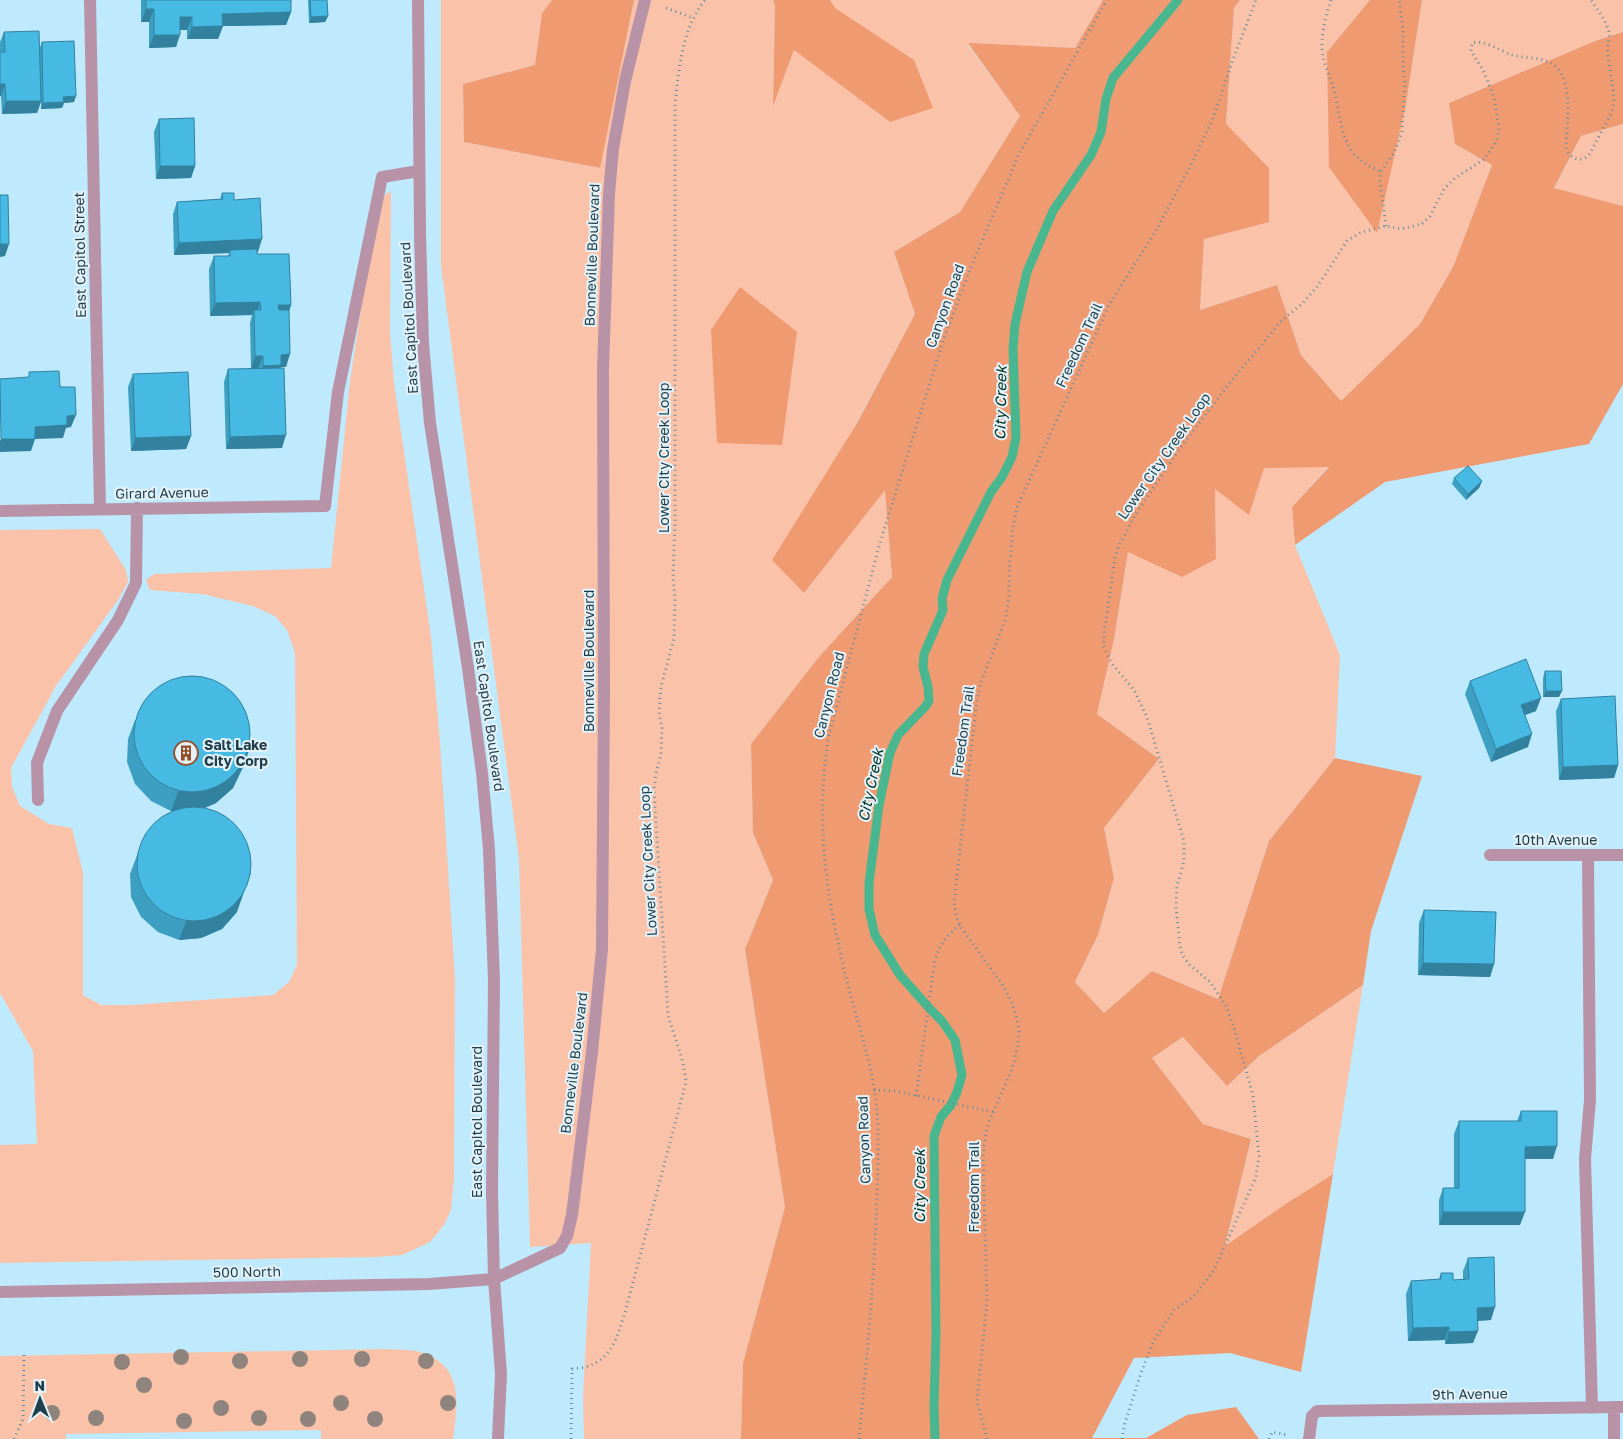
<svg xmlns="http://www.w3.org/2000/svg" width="1623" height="1439" font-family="'Golos Text',sans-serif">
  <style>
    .green { fill: #fac3a9 }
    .forest { fill: #f09a71 }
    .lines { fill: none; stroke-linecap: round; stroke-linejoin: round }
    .stream { stroke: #48b68e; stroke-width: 9 }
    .path { stroke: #698e9d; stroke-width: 3; stroke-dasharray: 1 4; stroke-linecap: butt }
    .minor { stroke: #b892a6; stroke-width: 12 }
    .tree { fill: #8f847d }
    .wall { fill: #3da0c3 }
    .shaded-wall { fill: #32829f }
    .building { fill: #47bae3; stroke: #32829f }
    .labels { text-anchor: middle; stroke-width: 4; stroke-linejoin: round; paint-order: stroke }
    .street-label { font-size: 14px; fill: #1f3f4b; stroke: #e4f2f9 }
    .poi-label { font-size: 14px; font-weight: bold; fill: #1f3f4b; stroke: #e4f2f9; text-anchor: start }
    .water-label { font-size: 15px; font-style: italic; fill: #023424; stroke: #e4f2f9 }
  </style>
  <rect width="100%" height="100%" fill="#bfeafd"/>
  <path class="green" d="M441,0h111l-10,13 -7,52 -72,19 1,58 135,26 35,-168h139l2,5 -2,99 21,-55 96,73 -60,-122h273l-28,48 -107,-4 52,72 -60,96 -66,40 21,62 -59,110 -51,168 80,-103 7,88 -74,81 -67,86 2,89 20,47 -28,69 40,258 -42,156 -2,76h-157l-1,-43 8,-153 -61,4 -11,-388 -78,-593z
    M1240,0h130l-43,52 79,52 16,-104h201v32l-28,9 -146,62 6,41 37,21 -39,102 -33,57 -79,77 -40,-46 -24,-70 -77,25 4,-71 65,-71 -43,-43 8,-117z
    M1623,124v82l-69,-17 27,-53z
    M391,191l-1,141 4,51 37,254 9,106 15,236 -1,198 -3,33 -7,15 -14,17 -28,13 -25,2 -377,6v-118l37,-1 -4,-93 -33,-58v-463l100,-1 26,41 2,12 -10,18 -62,86 -45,82 1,19 8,19 29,18 23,4 11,45v122l18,10h30l142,-10 16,-13 8,-17 -2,-312 -8,-23 -12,-14 -22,-10 -51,-12 -52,-4 -4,-10 8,-6 177,-6 19,-187 20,-129 12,-55z
    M1329,466l-37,41 3,38 45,110 -5,103 -66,83 -51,158 -66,-28 -48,42 -29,-31 23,-47 16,-57 -10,-50 55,-69 -62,-45 17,-75 14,-87 88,7 -1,-71 48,-20z
    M1363,985l-30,189 -46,29 -62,44 26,-108 -48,-15 -51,-66 31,-21 44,49 32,-30z
    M385,1349c11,1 25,0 35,3 44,14 38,50 33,87h-132v-9l-255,4v5h-66v-83z"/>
  <path class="forest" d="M552,0h82l-34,168 -136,-26 -1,-58 72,-19 7,-52z
    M773,0h57l5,8 79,52 19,48 -43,14 -96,-72 -21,56 2,-101z
    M1103,0h137l-6,8 -8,116 43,44v54l-65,17 -4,71 77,-25 24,70 40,46 79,-77 33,-57 39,-102 -37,-21 -6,-41 146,-62 28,-9v92l-42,12 -27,52 69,18v178l-34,60 -204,38 -90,63 -3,-38 37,-40 -65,1 -15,47 -34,-26 1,70 -34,18 -54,-25 -14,87 -17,75 62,45 -55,69 10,50 -16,57 -23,47 29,31 48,-42 66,28 51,-158 66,-83 87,18 -51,155 -8,54 -104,71 -32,30 -44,-49 -31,21 51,66 48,15 -26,107 62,-43 46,-29 -32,198 -71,-19 -96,5 -42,80h54l41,-23 49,-8 23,32h-518l2,-76 42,-156 -40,-258 28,-69 -20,-47 -2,-89 67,-86 74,-81 -7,-87 -81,103 -32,-33 84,-135 59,-111 -21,-62 66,-40 60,-96 -52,-73 107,5z
    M1370,0h52l-16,104 -29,129 -48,-66 -2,-115z
    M740,287l57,45 -15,113 -65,-2 -6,-113z"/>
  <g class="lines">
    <path class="stream" d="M935,1439l-1,-33 2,-72 -2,-198 7,-19 10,-12 6,-13 5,-17 -7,-35 -13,-19 -12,-12 -30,-34 -25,-40 -6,-26v-26l10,-78 11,-52 8,-18 27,-28 4,-6 -1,-14 -5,-20 1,-13 19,-44 -1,-11 5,-19 44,-88 11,-15 10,-20 4,-19 -3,-89 2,-25 12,-52 26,-61 38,-56 10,-23 5,-33 7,-21 65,-78"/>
    <path class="path" d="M1331,0c-5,13 -8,28 -9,42 -1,15 6,30 11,44 7,22 6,48 20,67 8,9 18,14 28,19
      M666,8l27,10
      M1386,226l-6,-45 1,-9 5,-8 8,-11 8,-21 3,-50 -2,-16v-37l-4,-29
      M874,1090l21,1 98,21
      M916,1096l19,-136c5,-16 12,-25 25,-35
      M14,1439l9,-20 1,-67
      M571,1439l1,-70c39,-3 44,-28 54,-60l60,-227c-2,-24 -12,-45 -18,-67l-14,-225 2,-17 5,-19 1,-26 -3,-16 2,-25 13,-49 1,-40 -2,-21 2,-54v-419c4,-36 7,-75 30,-104
      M859,1439c8,-83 16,-166 18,-249 1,-26 2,-53 0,-79 -3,-41 -18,-82 -28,-122 -22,-87 -35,-164 -20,-254l51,-192 63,-202 28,-74 48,-113 88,-154
      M987,1439l-10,-38 10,-100 -4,-145 3,-24 3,-10 23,-53 6,-23 1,-14 -2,-13 -5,-16 -8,-16 -44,-61 -4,-12 -2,-12 22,-195 4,-22 26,-67 3,-22v-23l4,-47 5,-21 91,-200 48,-76 37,-70 18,-38 23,-67 21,-54
      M1122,1439l3,-16 17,-53 12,-30 20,-30 21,-15 19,-25 42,-93 3,-21 -6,-60 -19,-69 -8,-21 -16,-24 -20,-17 -7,-9 -3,-10 -4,-39 1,-21 7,-25v-20l-37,-124 -13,-27 -22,-26 -8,-17v-13l11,-76 4,-12 16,-31 45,-67 52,-68 37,-44 13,-16 20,-16 15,-17 30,-46 13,-8 17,-5 9,-2 15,3 21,-5 8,-8 14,-27 11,-11 28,-18 8,-10 6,-10 2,-12 -5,-31 -11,-27 -12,-19 1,-8c12,-4 28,8 40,12 11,3 23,2 34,6 31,11 20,62 20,88 5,10 15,14 23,6l23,-43 2,-11 -1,-11 -6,-41 3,-15 -6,-15 -13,-19
      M1269,1439l3,-7 16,3"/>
    <path class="minor" d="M90,0l10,509
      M418,0l2,233 3,110 7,80 38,245 14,105 7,76 5,131 -2,212 2,87 7,95 -3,65
      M0,511l325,-5 13,-114 44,-215 37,-6
      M38,800l-1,-37 20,-52 61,-91 18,-37 1,-75
      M1490,855h133
      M1588,856l2,244 -5,59 7,249
      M0,1292l429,-8 65,-5 66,-31 7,-12 5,-21 20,-163 10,-103 2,-257 -1,-323 6,-175 4,-45 12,-68 20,-81
      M1614,1407v32
      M1309,1439l3,-23 5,-5 306,-4"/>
  </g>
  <g class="tree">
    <circle cx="181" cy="1357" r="8"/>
    <circle cx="300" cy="1359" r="8"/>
    <circle cx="362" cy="1359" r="8"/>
    <circle cx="240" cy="1361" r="8"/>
    <circle cx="426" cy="1361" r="8"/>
    <circle cx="122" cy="1362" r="8"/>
    <circle cx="144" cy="1385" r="8"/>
    <circle cx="341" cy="1403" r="8"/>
    <circle cx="448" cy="1403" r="8"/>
    <circle cx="221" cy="1408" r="8"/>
    <circle cx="52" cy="1413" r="8"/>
    <circle cx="96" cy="1418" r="8"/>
    <circle cx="259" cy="1418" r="8"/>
    <circle cx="308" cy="1419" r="8"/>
    <circle cx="375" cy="1419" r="8"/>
    <circle cx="184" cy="1421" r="8"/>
  </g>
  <path class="wall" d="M141,0h150v12l-5,13 -63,1 -5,13h-31v-9h-7l-4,17 -27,1v-26h-8z
    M308,0h19l1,16 -3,6 -16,1z
    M4,32l36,15 2,-5 32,60 -10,1 -2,5 -21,1v-7l-4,11 -35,1 -1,-18h-1v-54z
    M159,119l36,47 -4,12 -35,1 -2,-47z
    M222,193l12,7 24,52h-1v2l34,51 -2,6 -3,56h-5l-1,1 2,80 -56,1 -2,-67 4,-13h23l-1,-46 2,-8 -42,1 -1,-47 5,-13h14l1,-3 -55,2 -1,-41 4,-12 43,-3z
    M133,374l58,62 -5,13 -55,2 -3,-64z
    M1454,478l28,3 -3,7 -13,12 -14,-16z
    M1545,671l14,26h-16v-19z
    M1470,681l66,30 -11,4 3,32 -37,15 -26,-68z
    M1561,699l57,66 -4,13 -55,2 -3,-69z
    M135,720l108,47 -10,21 -17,15 -11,5 32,104 -15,17 -21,9 -22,2 -21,-8 -17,-15 -10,-20 -1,-23 15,-40 29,-23h-3l-20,-10 -16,-17 -8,-22 1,-23z
    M1424,910l70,54 -4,13 -72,-2 1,-52z
    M1521,1111l32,48h-28l-5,66h-81v-25l4,-12h11v-54l5,-13h58z
    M1468,1258l23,62 -13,1 -5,22 -28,1v-4l-37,1 -2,-47 5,-13 28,-2 2,-6 12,7 10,-1v-8z"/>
  <path class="shaded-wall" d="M146,9h8l-5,13h-8z
    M291,12l-5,13 -63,1 -5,13h-31l5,-12 30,-13z
    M328,16l-3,6 -16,1 2,-6z
    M180,17h12l-5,13h-12z
    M154,35h26l-4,12 -27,1z
    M0,84h5l-4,12h-1z
    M76,96l-2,6 -10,1 -2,5 -21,1 2,-6 20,-6z
    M6,101h35l-4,12 -35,1z
    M160,166h35l-4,12 -35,1z
    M262,239l-4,13 -28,1v-3l-1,3 -55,2 5,-12z
    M0,244h9l-4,12 -5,1z
    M260,302l-4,13 -2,-5 -2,5 -42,1 5,-13z
    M278,305h13l-4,12 -13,1z
    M290,354l-4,13h-5l-4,11 -18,1 4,-13 18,-11z
    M255,356h8l-5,13h-7z
    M76,415l-5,12 -5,1 -3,10 -28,1 -4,12 -31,1v-11l1,-2 66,-23z
    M286,435l-4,13 -56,1 4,-12z
    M191,436l-5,13 -55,2 4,-13z
    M1482,481l-3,7 -13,12 2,-6z
    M1546,691h16l-3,6h-16z
    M1541,698l-5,13 -20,7 5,-13z
    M1532,734l-4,13 -37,15 5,-13z
    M250,748l-7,19 -10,21 -17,15 -21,9 -24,-1 7,-19z
    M1618,765l-4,13 -55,2 4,-13z
    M251,872l-14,40 -15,17 -21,9 -22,2 7,-19z
    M1423,963l71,1 -4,13 -72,-2z
    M1557,1146l-4,13h-33l5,-12z
    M1443,1212h82l-5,13h-81z
    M1495,1307l-4,13 -18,1 4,-13z
    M1449,1327l-4,13 -37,1 5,-13z
    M1478,1331l-5,12 -28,1 4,-12z"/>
  <path class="building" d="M146,0h145v12l-69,2 1,12 -31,1v-10h-12v18h-26v-26h-8z
    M310,0h17l1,16 -17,1z
    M39,31l2,70h-35l-1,-17h-5v-32h5l-1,-20z
    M74,41l2,55 -13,1 1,5 -21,1 -1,-61z
    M194,118l1,48h-35l-1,-47z
    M222,193h12v7l26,-2 2,41 -83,4 -2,-41 46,-3z
    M0,195h8l1,49h-9z
    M257,249v5h32l2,51h-13l1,5h10l1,44 -9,1v10l-18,1v-10h-8l-1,-46h7l-1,-8 -45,1 -1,-47h16v-6z
    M284,368l2,67 -56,2 -2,-68z
    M59,371l1,16h15l1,28 -9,1v9l-32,2v12h-34l-1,-60 29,-2v-5z
    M188,372l3,64 -56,2 -2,-64z
    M1468,466l14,15 -14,13 -14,-16z
    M1526,659l15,39 -20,7 11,29 -36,15 -26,-68z
    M1545,671h16l1,20h-16z
    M134 734a58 58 0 1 1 116 0a58 58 0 1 1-116 0Z
    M1615,696l3,69 -55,2 -2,-68z
    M137 864a57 57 0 1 1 114 0a57 57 0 1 1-114 0Z
    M1424,910l72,2 -2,52 -71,-1z
    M1521,1111h36v35l-32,1v65h-82v-24h16v-67h62z
    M1494,1257l1,50 -18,1 1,23 -29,1v-5l-36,1 -2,-47 30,-2v-6h12v7l16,-1 -1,-21z"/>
  <defs>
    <g id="building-ring" transform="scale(1.25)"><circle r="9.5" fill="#e4f2f9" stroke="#964e2a" stroke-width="1.5"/><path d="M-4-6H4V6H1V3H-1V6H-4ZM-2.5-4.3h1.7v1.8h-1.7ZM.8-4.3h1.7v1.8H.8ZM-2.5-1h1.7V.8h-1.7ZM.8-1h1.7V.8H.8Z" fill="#964e2a"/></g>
  </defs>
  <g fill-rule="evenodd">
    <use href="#building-ring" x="186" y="753"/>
  </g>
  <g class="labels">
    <g class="street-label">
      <text transform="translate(80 255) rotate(-91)" y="5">East Capitol Street</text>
      <text transform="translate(592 255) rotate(-88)" y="5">Bonneville Boulevard</text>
      <text transform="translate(945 306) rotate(-70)" y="5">Canyon Road</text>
      <text transform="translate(409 318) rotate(-93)" y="5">East Capitol Boulevard</text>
      <text transform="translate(1079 345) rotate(-65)" y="5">Freedom Trail</text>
      <text transform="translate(1164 456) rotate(-55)" y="5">Lower City Creek Loop</text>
      <text transform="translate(664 458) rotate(-90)" y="5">Lower City Creek Loop</text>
      <text transform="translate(162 493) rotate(-1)" y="5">Girard Avenue</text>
      <text transform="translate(589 661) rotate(-90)" y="5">Bonneville Boulevard</text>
      <text transform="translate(829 695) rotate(-76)" y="5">Canyon Road</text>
      <text transform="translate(489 716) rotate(82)" y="5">East Capitol Boulevard</text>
      <text transform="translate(963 731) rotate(-82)" y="5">Freedom Trail</text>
      <text x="1556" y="845">10th Avenue</text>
      <text transform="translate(648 861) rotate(-93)" y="5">Lower City Creek Loop</text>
      <text transform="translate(574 1063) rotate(-83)" y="5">Bonneville Boulevard</text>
      <text transform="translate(477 1122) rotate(-90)" y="5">East Capitol Boulevard</text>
      <text transform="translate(864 1140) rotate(-92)" y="5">Canyon Road</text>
      <text transform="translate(974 1187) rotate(-90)" y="5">Freedom Trail</text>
      <text transform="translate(247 1272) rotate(-1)" y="5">500 North</text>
      <text transform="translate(1470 1394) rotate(-1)" y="5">9th Avenue</text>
    </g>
    <g class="poi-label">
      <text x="204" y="750">Salt Lake<tspan x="204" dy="16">City Corp</tspan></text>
    </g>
    <g class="water-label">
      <text transform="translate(1001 403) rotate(-89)" y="5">City Creek</text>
      <text transform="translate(871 785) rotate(-78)" y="5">City Creek</text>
      <text transform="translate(920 1186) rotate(-90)" y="5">City Creek</text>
    </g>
  </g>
  <g transform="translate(40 1399) rotate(359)" stroke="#e4f2f9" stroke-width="4" paint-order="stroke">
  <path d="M0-4L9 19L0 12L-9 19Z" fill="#1f3f4b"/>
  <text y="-8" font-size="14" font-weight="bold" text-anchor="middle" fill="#1f3f4b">N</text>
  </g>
</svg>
